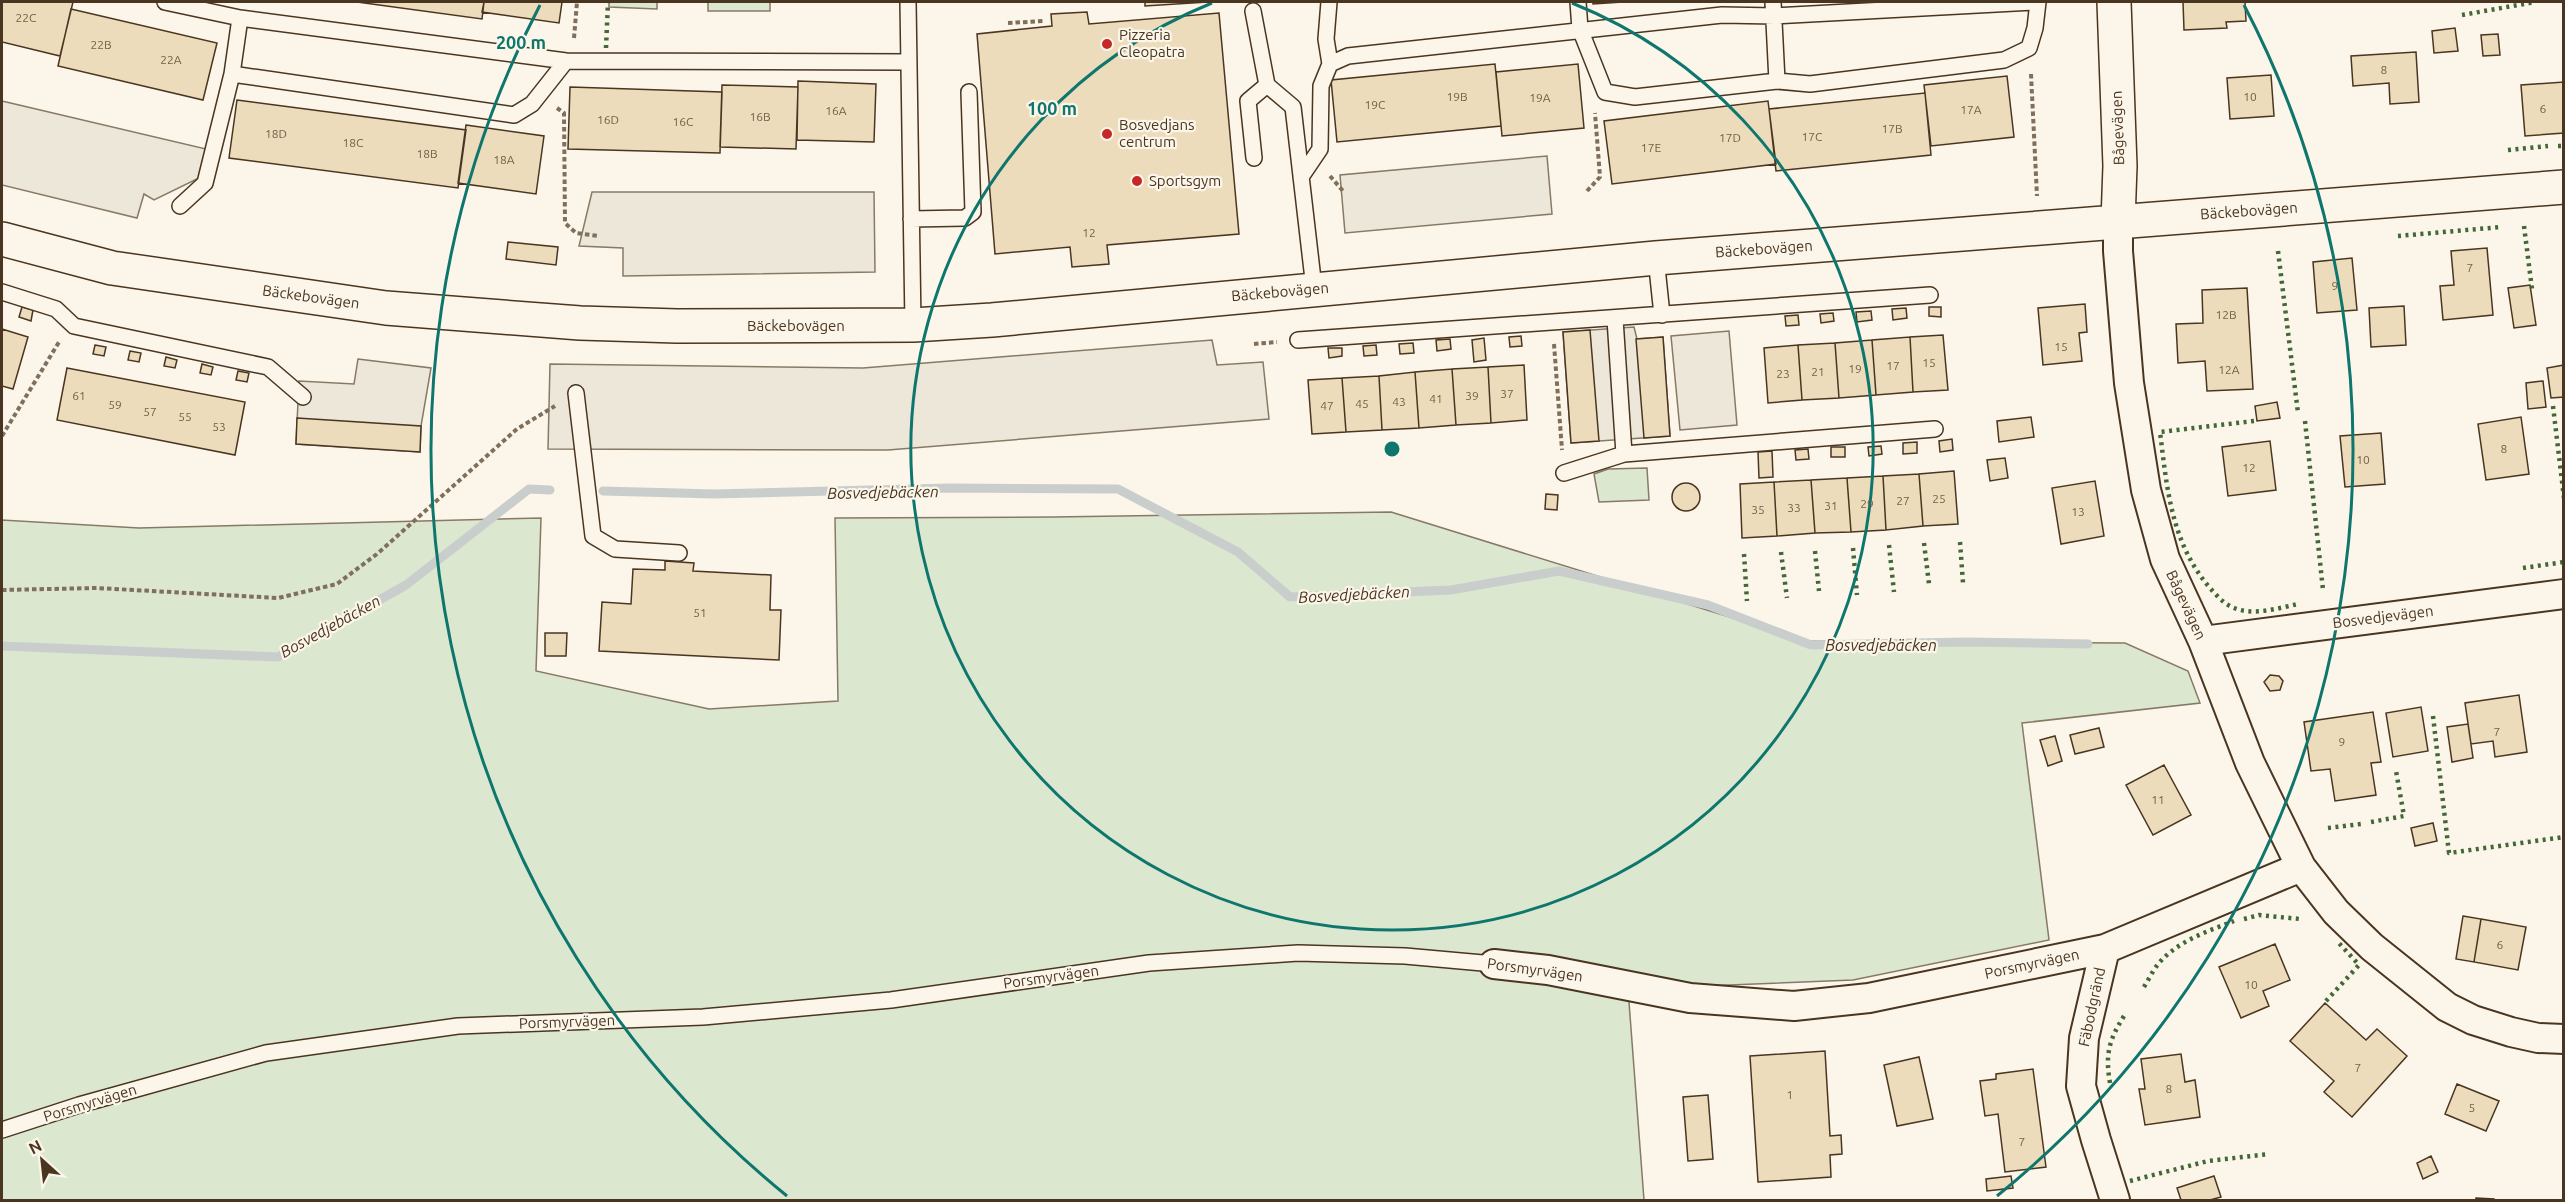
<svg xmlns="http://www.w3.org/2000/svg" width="2565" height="1202" font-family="Ubuntu,sans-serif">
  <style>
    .green { fill: #dce7d0; stroke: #887966; stroke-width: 1.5 }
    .parking { fill: #ede7d9; stroke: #887966; stroke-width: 1.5 }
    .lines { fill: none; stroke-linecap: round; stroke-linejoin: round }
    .stream { stroke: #c9cecd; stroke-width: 9 }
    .building { fill: #ecdcbc; stroke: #4a3520; stroke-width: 1.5 }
    .service-casing { stroke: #4a3520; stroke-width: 18 }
    .minor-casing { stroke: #4a3520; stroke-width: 32 }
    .tertiary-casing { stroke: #4a3520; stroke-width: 36 }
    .path { stroke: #7f6f5c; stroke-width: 4; stroke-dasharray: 4.5 3; stroke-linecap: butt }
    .service { stroke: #fbf6e9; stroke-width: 15 }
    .minor { stroke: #fbf6e9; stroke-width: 28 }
    .tertiary { stroke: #fbf6e9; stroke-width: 33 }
    .hedge { stroke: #436837; stroke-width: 4.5; stroke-dasharray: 3 4.5; stroke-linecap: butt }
    .ring { fill: none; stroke: #0f766e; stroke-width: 3 }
    .poi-dot { fill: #c62828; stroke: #fbf6e9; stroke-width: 2 }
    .labels { text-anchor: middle; stroke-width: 4.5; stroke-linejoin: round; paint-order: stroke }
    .number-label { font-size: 12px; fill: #725f47 }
    .poi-label { font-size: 15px; fill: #4a3520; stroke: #fbf6e9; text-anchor: start }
    .street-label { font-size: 15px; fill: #4a3520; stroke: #fbf6e9 }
    .water-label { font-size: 16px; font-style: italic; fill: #4a3520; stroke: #fbf6e9 }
    .centre { fill: #0f766e; stroke: #fbf6e9; stroke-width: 3 }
    .ring-label { font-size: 18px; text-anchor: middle; font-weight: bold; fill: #0f766e; stroke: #fbf6e9; stroke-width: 4.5; stroke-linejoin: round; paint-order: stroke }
  </style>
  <rect width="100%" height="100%" fill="#fbf6e9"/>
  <path class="green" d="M609,2h48v7l-48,-2z
    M708,2h62v9h-62z
    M1647,468l2,32 -50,2 -5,-28 14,-5z
    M1391,512l416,129 318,2 63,28 12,32 -178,20 27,217 -196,40 -225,9 16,211h-1642v-680l137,8 402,-10 -5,153 173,38 129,-8 -3,-183 218,-1z"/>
  <path class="parking" d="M2,101l204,48 -7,29 -45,22 -10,-6 -7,24 -135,-33z
    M1547,156l5,58 -207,19 -5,-58z
    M592,192h282l1,80 -252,4v-28l-44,-2z
    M1634,327l3,12 26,-2 7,99 -99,7 -8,-111z
    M1729,331l8,94 -57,5 -9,-94z
    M1212,340l5,25 46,-3 6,57 -381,31 -340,-1 2,-85 313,4z
    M358,359l73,9 -10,58 -1,26 -124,-8 3,-63 55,3z"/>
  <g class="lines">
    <path class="stream" d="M603,491l112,3 234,-6 169,1 120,63 52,45 161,-7 108,-19 149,34 103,40 155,-3 122,2
      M2,646l276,11 128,-72 123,-96 21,1"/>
  </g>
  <path class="building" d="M2,2h71l-13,54 -58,-14z
    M357,2h127l-2,17z
    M484,2h78l-3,21 -77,-11z
    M1145,2h63l-63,4z
    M1593,2h30l-30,2z
    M2183,2h62l1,19 -20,1 1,6 -43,2z
    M71,9l146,34 -14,57 -145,-34z
    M1087,12l2,12 130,-11 20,221 -132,11 2,19 -37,3 -2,-20 -75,7 -18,-220 75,-8 -1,-12z
    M2455,28l3,23 -24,2 -2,-22z
    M2498,34l2,21 -17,1 -2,-21z
    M2416,52l3,50 -29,2 -1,-21 -36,3 -2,-30z
    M1495,64l6,62 -164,16 -6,-62z
    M1578,64l6,64 -82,8 -6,-64z
    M2271,75l3,41 -44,3 -3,-41z
    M2007,76l7,61 -83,9 -7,-61z
    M798,81l78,3 -2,58 -77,-2z
    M2564,82v51l-39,3 -4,-51z
    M722,85l76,2 -2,62 -76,-2z
    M570,87l152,5 -2,61 -152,-4z
    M1925,93l6,62 -155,16 -7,-62z
    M237,100l229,30 -8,58 -229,-30z
    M1768,101l8,63 -164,20 -8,-63z
    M466,125l78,11 -8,58 -78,-11z
    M508,242l50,5 -2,18 -50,-6z
    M2487,248l6,67 -50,5 -3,-34 14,-1 -3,-34z
    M2352,258l5,52 -40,3 -4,-51z
    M2530,285l6,40 -22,3 -6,-40z
    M2247,288l6,101 -46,2 -2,-30 -27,2 -2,-39 27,-1 -1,-33z
    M2085,304l2,28 -8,1 3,28 -39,4 -5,-57z
    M2404,306l2,39 -35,2 -2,-39z
    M22,307l11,3 -2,11 -12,-4z
    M1929,307h12v10l-12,-1z
    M1906,308l1,10 -14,2 -1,-11z
    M1871,311l1,9 -15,2 -1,-10z
    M1833,313l1,8 -13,2 -1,-9z
    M1798,315l1,10 -13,1 -1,-10z
    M2,329l26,8 -15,52 -11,-3z
    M1590,330l9,111 -28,2 -8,-111z
    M1943,335l5,55 -35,2 -3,-55z
    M1521,336l1,10 -12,1 -1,-10z
    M1663,337l7,99 -26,2 -8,-99z
    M1910,337l3,55 -37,3 -4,-55z
    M1484,338l2,22 -12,2 -2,-22z
    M1450,339l1,10 -14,2 -1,-11z
    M1872,340l4,55 -37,3 -4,-55z
    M1413,343l1,10 -14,1 -1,-10z
    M1835,343l4,55 -37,2 -4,-55z
    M95,345l11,2 -2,9 -11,-2z
    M1376,345l1,10 -13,1 -1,-10z
    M1798,345l4,55 -34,3 -4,-55z
    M1328,348h14v8l-13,2z
    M130,351l11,2 -2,9 -11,-2z
    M166,357l11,3 -2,8 -11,-2z
    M202,364l11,3 -2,8 -11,-2z
    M1524,365l3,55 -36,3 -3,-56z
    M2564,365v32l-13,1 -4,-30z
    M1488,367l3,56 -35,2 -4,-56z
    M67,368l178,34 -10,53 -178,-35z
    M1452,369l4,56 -37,3 -4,-56z
    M238,371l11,2 -2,9 -11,-2z
    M1415,372l4,56 -37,2 -3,-54z
    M1379,376l3,54 -36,2 -4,-54z
    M1342,378l4,54 -34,2 -4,-54z
    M2543,381l3,26 -18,2 -2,-26z
    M2277,402l3,16 -23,3 -2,-15z
    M2031,417l3,20 -35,5 -2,-21z
    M2521,417l8,57 -43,6 -8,-56z
    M297,418l124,8 -1,26 -124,-8z
    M2381,433l4,51 -40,3 -5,-51z
    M1952,439l1,11 -13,2 -1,-11z
    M2270,441l6,49 -48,6 -6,-49z
    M1917,442v11l-14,1v-11z
    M1881,446l1,8 -13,2 -1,-9z
    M1831,447h14v10h-14z
    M1808,449l1,10 -13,1 -1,-10z
    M1772,451l1,26 -14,1 -1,-26z
    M2005,458l3,20 -18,3 -3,-21z
    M1954,471l4,53 -35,2 -4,-52z
    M1919,474l4,52 -37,4 -3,-54z
    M1883,476l3,54 -35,2 -4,-54z
    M1847,478l4,54 -36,1 -4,-53z
    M1811,480l4,53 -38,3 -3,-54z
    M2095,481l9,55 -43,8 -9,-56z
    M1774,482l3,54 -35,2 -2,-54z
    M1672 497a14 14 0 1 1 28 0a14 14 0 1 1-28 0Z
    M1546,494l12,1 -1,15 -12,-1z
    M665,561l29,2 -1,8 78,4 -1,35h11l-2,50 -180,-9 3,-49 29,2 2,-35 32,1z
    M545,633h22l-1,23h-21z
    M2270,675l9,1 4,5 -3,9 -10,1 -6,-9z
    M2519,695l8,57 -32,5 -2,-16 -22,3 -6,-41z
    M2421,707l7,44 -35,6 -7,-44z
    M2373,712l8,50 -10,1 5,32 -41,6 -5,-32 -19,2 -7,-49z
    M2468,724l5,34 -21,4 -5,-35z
    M2099,728l5,19 -29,7 -5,-19z
    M2055,736l7,25 -14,5 -8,-26z
    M2164,765l27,50 -38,20 -27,-50z
    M2433,823l4,18 -22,5 -4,-18z
    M2463,916l18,3 -7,43 -18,-3z
    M2481,919l45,8 -8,43 -44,-8z
    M2275,944l15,36 -27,11 6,15 -28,12 -22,-51z
    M2325,1003l41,37 11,-11 30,27 -55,61 -28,-25 10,-11 -44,-40z
    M1825,1051l5,85 11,-1 1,19 -12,1 1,22 -73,5 -8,-126z
    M2181,1054l4,28 10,-2 5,37 -55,8 -6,-36h6l-4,-30z
    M1919,1057l14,62 -36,7 -13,-61z
    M2033,1069l13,98 -41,5 -7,-58 -13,2 -5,-35 16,-2v-5z
    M2457,1084l42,17 -13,30 -41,-17z
    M1708,1095l5,64 -25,2 -5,-64z
    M2431,1156l7,16 -15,7 -6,-16z
    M2011,1176l2,12 -26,3 -1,-12z
    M2214,1176l7,21 -11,3h-29l-4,-12z
    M2476,1198l18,1v1h-18z"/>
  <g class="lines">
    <g class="service-casing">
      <path id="service" d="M165,2l75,16 326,43 343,1
        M908,2l5,323
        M1329,2l-3,37 4,25
        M1578,2l2,27 25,63 30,5 142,-16 33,3 194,-24 25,-12 6,-20 3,-26
        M1773,2l4,79
        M1253,11l14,74 26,22 21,181
        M232,74l282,41 18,-11 34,-43
        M1254,158l-6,-57 19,-16
        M1301,177l19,-28 1,-63 9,-22 18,-8 374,-41 53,1 259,-14
        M180,206l25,-23 27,-109 8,-56
        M911,219l54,-1 8,-6 -4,-120
        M1656,258l6,57
        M2,292l54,17 18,17 194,41 35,30
        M1615,319l9,135
        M1298,340l632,-45
        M576,393l17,143 22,13 64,4
        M1564,473l60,-19 311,-25
        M2,1130l77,-25 187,-52 192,-27 245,-9 188,-17 258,-37 149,-10 107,3 89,8"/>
    </g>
    <g class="minor-casing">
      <path id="minor" d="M2118,221v30l11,132 17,107 19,69 38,82 47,122 51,104 35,45 36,35 75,60 26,13 38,12 27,6 26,1
        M2203,641l361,-47
        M1494,964l54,6 142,28 104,8 75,-8 236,-49
        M2115,1200l-19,-60 -15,-54 3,-48 21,-89 196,-82"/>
    </g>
    <g class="tertiary-casing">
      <path id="tertiary" d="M2114,2l6,164 -2,55
        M2,239l110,29 274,40 194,15 97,3 236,-1 79,-5 664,-62 908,-71"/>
    </g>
    <path class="path" d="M1008,23l36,-2
      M574,38l3,-36
      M2031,74l6,122
      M557,108l7,5 1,110 11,10 22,3
      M1330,176l13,15
      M1587,191l13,-14 -5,-64
      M1254,344l23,-2
      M1554,344l8,106
      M2,436l57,-94
      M2,590l95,-2 181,10 59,-14 40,-30 140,-125 38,-23"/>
    <use href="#service" class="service"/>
    <use href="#minor" class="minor"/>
    <use href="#tertiary" class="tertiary"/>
    <path class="hedge" d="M2462,15l73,-13
      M606,48l2,-46
      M2558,146h6
      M2508,150l40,-4
      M2524,226l8,63
      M2398,236l103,-9
      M2278,251l20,162
      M2553,406l11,92
      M2254,421l-94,11c7,56 11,111 50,156 7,8 14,16 24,20 20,8 45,0 64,-4
      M2305,421l18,169
      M1960,542l3,41
      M1924,543l5,41
      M1889,545l5,47
      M1853,548l4,47
      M1815,551l4,40
      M1781,552l6,46
      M1744,554l3,47
      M2523,568l41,-6
      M2433,716l16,137 115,-16
      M2371,822l33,-6 -8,-45
      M2328,828l33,-4
      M2244,919l15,-4 41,4
      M2144,987c5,-8 9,-17 15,-24 19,-22 49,-32 75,-42
      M2326,1001l33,-36 -21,-23
      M2110,1083c-5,-29 -1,-43 14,-67
      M2130,1181l78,-20 61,-7"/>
  </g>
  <g class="ring">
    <path d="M1572 3A481 481 0 1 1 1212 3"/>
    <path d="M787 1196A961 961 0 0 1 540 5M2244 5A961 961 0 0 1 1997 1196"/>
  </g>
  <g class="poi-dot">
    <circle cx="1107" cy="44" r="6"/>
    <circle cx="1107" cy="134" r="6"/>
    <circle cx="1137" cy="181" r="6"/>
  </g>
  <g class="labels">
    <g class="number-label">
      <text x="26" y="22">22C</text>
      <text x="101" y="49">22B</text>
      <text x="171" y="64">22A</text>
      <text x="2384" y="74">8</text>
      <text x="1457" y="101">19B</text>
      <text x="2250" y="101">10</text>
      <text x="1540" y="102">19A</text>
      <text x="1375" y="109">19C</text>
      <text x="2543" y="113">6</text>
      <text x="1971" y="114">17A</text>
      <text x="836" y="115">16A</text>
      <text x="760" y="121">16B</text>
      <text x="608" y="124">16D</text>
      <text x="683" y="126">16C</text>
      <text x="1892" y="133">17B</text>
      <text x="276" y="138">18D</text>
      <text x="1812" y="141">17C</text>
      <text x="1730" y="142">17D</text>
      <text x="353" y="147">18C</text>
      <text x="1651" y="152">17E</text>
      <text x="427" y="158">18B</text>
      <text x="504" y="164">18A</text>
      <text x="1089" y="237">12</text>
      <text x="2470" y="272">7</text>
      <text x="2335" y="290">9</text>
      <text x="2226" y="319">12B</text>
      <text x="2061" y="351">15</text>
      <text x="1929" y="367">15</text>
      <text x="1893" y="370">17</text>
      <text x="1855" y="373">19</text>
      <text x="2229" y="374">12A</text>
      <text x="1818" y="376">21</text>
      <text x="1783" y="378">23</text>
      <text x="1507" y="398">37</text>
      <text x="79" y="400">61</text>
      <text x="1472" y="400">39</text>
      <text x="1436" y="403">41</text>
      <text x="1399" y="406">43</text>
      <text x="1362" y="408">45</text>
      <text x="115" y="409">59</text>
      <text x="1327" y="410">47</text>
      <text x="150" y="416">57</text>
      <text x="185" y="421">55</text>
      <text x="219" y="431">53</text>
      <text x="2504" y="453">8</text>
      <text x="2363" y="464">10</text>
      <text x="2249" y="472">12</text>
      <text x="1939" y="503">25</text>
      <text x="1903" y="505">27</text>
      <text x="1867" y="508">29</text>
      <text x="1831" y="510">31</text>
      <text x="1794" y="512">33</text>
      <text x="1758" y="514">35</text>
      <text x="2078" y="516">13</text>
      <text x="700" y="617">51</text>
      <text x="2497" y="736">7</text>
      <text x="2342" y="746">9</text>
      <text x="2158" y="804">11</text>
      <text x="2500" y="949">6</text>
      <text x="2251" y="989">10</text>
      <text x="2358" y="1072">7</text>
      <text x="2169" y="1093">8</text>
      <text x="1790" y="1099">1</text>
      <text x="2472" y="1112">5</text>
      <text x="2022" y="1146">7</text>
    </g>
    <g class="poi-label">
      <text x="1119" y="40">Pizzeria<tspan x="1119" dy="17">Cleopatra</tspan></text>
      <text x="1119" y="130">Bosvedjans<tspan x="1119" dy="17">centrum</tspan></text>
      <text x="1149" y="186">Sportsgym</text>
    </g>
    <g class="street-label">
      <text transform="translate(2118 128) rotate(-92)" y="5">Bågevägen</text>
      <text transform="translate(2249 211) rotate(-4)" y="5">Bäckebovägen</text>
      <text transform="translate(1764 249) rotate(-4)" y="5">Bäckebovägen</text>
      <text transform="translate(1280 292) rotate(-5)" y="5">Bäckebovägen</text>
      <text transform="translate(311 297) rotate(8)" y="5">Bäckebovägen</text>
      <text x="796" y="331">Bäckebovägen</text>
      <text transform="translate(2186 605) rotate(65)" y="5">Bågevägen</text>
      <text transform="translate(2383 617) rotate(-7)" y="5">Bosvedjevägen</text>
      <text transform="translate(2032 964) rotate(-12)" y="5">Porsmyrvägen</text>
      <text transform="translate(1535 970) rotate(8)" y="5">Porsmyrvägen</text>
      <text transform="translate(1051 977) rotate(-8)" y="5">Porsmyrvägen</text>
      <text transform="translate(2092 1007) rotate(-78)" y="5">Fäbodgränd</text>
      <text transform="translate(567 1022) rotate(-2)" y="5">Porsmyrvägen</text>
      <text transform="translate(90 1103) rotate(-17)" y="5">Porsmyrvägen</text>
    </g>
    <g class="water-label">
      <text transform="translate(883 492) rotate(-1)" y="6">Bosvedjebäcken</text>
      <text transform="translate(1354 594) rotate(-3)" y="6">Bosvedjebäcken</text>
      <text transform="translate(330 626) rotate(-29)" y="6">Bosvedjebäcken</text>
      <text x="1881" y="651">Bosvedjebäcken</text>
    </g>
  </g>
  <circle cx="1392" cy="449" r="9" class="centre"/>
  <g class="ring-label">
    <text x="521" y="49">200 m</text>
    <text x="1052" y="115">100 m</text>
  </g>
  <rect width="2565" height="1202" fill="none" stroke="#4a3520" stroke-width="6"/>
  <g transform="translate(42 1160) rotate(333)" stroke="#fbf6e9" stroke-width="4.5" paint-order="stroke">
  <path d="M0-4.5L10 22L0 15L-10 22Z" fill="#4a3520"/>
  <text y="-9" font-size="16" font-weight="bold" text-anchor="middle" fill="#4a3520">N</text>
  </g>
</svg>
